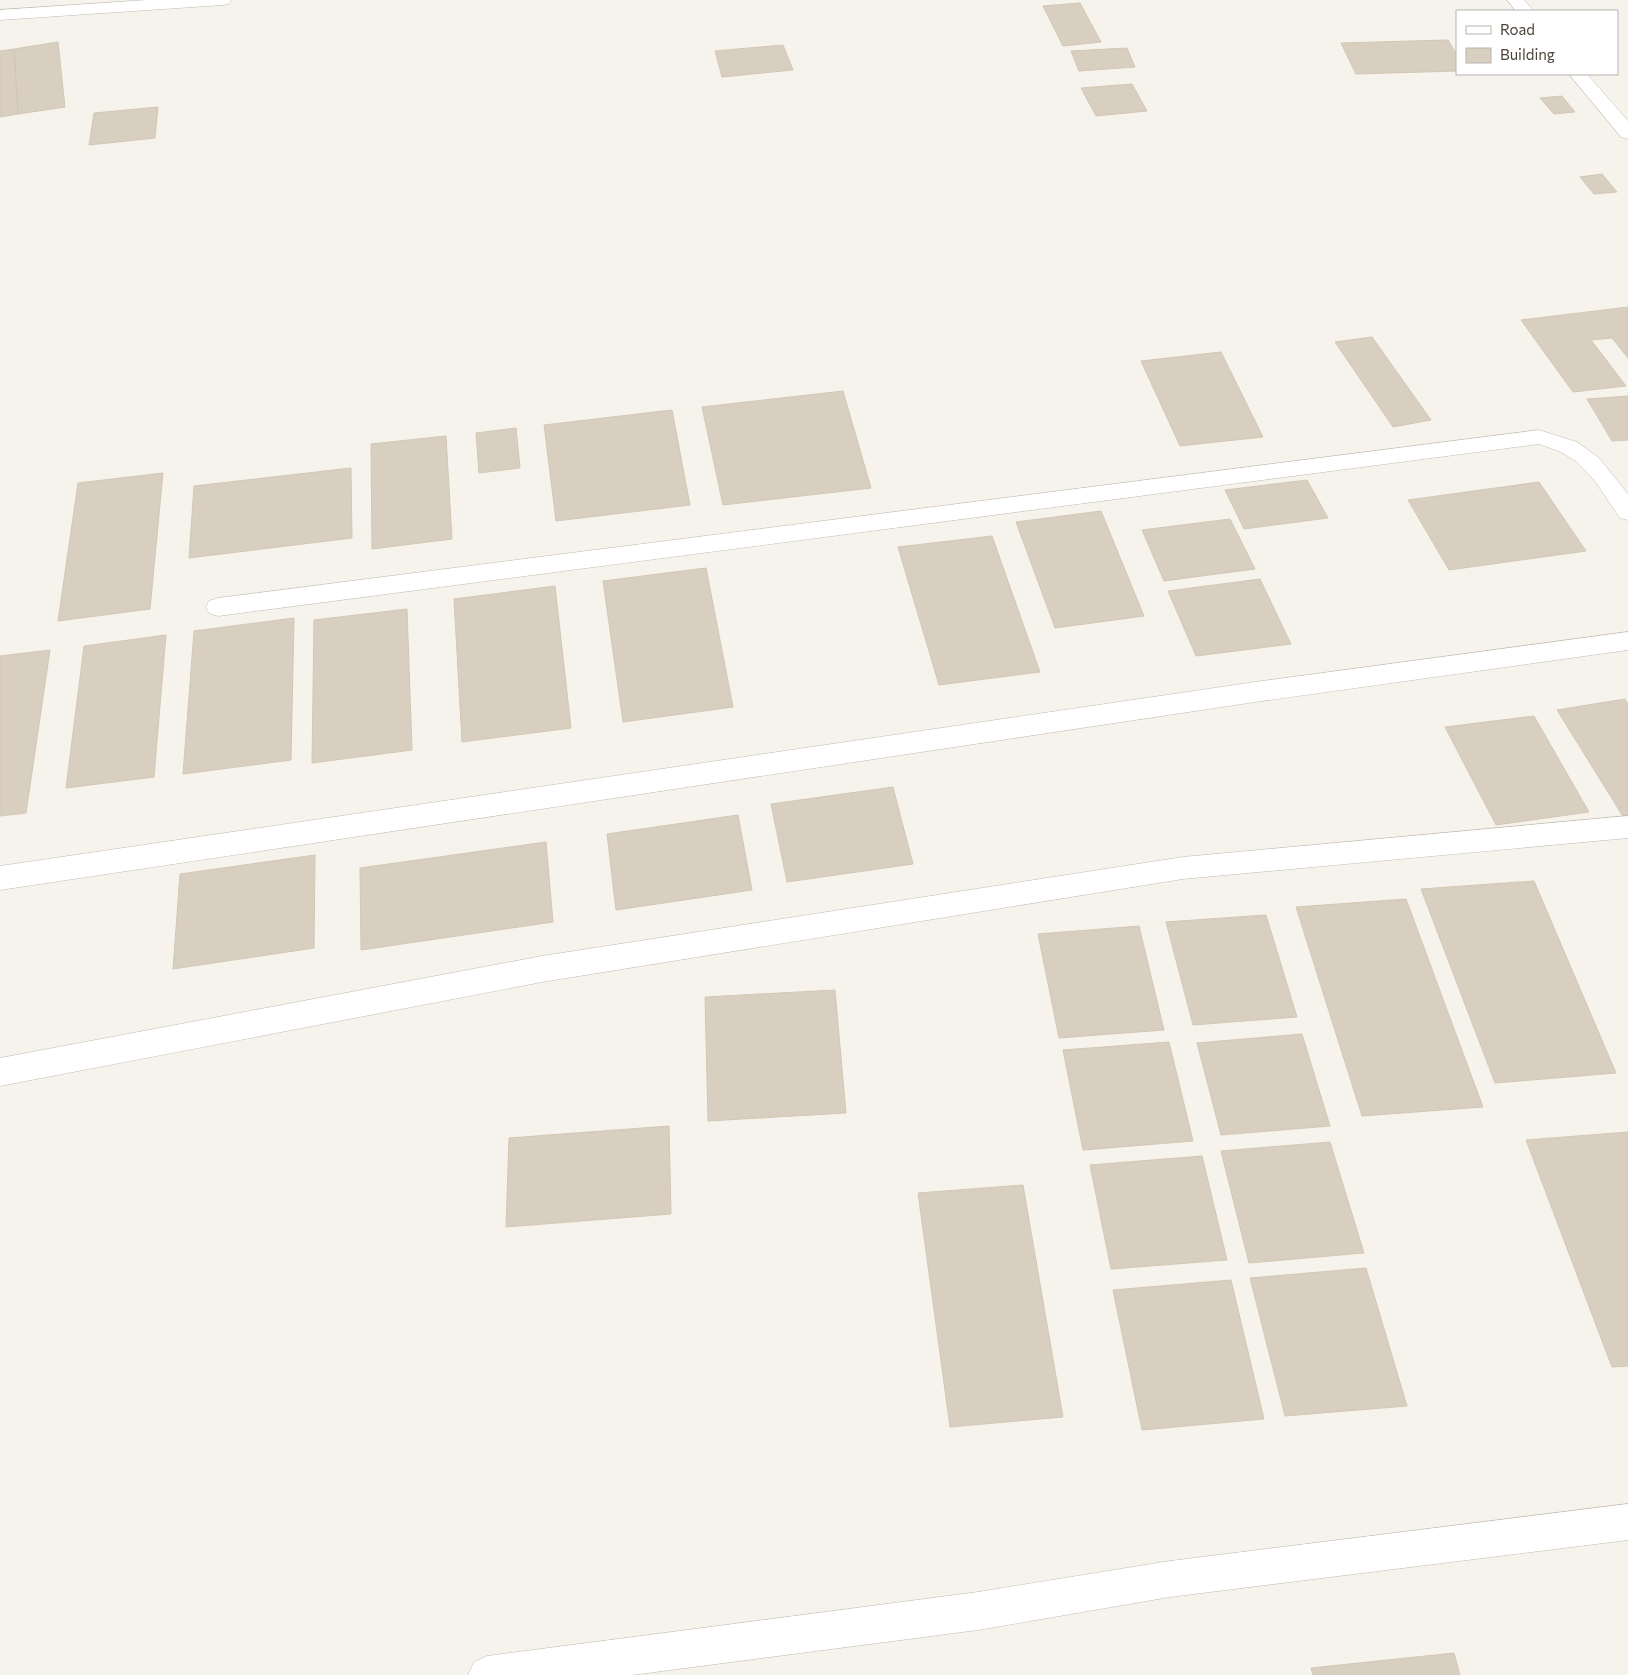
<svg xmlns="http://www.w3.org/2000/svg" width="1628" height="1675" font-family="Commissioner,sans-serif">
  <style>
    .building { fill: #d8cfc1; stroke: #d3c7b4 }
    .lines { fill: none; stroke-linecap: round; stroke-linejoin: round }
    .minor-casing { stroke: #c2bbae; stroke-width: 1 }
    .minor { fill: #fff; fill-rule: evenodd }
  </style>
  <rect width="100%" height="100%" fill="#f6f3ec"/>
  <path class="building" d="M1080,3l21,39 -38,4 -20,-40z
    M1448,40l9,15v16l-101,3 -15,-31z
    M58,42l7,65 -47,7 -4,-65z
    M783,45l10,25 -71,7 -7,-26z
    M1127,48l8,19 -56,4 -8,-20z
    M14,49l4,65 -18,3v-66z
    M1132,84l15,27 -51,5 -15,-28z
    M1562,96l13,16 -21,2 -14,-16z
    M158,107l-3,31 -66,7 5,-32z
    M1602,174l15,18 -23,2 -14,-17z
    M1628,307v51l-16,-20 -21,2 35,46 -53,6 -52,-72z
    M1372,337l59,83 -38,7 -58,-85z
    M1221,352l42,85 -83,9 -39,-85z
    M843,391l28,97 -148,17 -21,-98z
    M1628,396v44l-16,1 -25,-42z
    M672,410l18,95 -134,16 -12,-96z
    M516,428l4,40 -41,5 -3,-40z
    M446,436l6,103 -80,10 -1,-105z
    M351,468l1,70 -163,20 5,-72z
    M163,473l-13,136 -92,12 20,-138z
    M1307,480l21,38 -84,11 -19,-39z
    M1539,482l47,69 -137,19 -41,-70z
    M1101,511l43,105 -89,12 -39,-106z
    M1230,519l25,50 -91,12 -22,-51z
    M992,536l48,136 -101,13 -41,-138z
    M706,568l27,139 -110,15 -20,-141z
    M1260,579l31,65 -95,12 -28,-65z
    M555,586l16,142 -109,14 -8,-143z
    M407,609l5,141 -100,13 2,-143z
    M294,618l-3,142 -108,14 11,-143z
    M166,635l-12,142 -88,11 18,-142z
    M50,650l-24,163 -26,3v-160z
    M1625,699l3,5v113l-4,1 -67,-108z
    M1534,716l55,96 -93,13 -51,-98z
    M893,787l20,77 -126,18 -16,-78z
    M738,815l14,75 -136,20 -9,-76z
    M546,842l7,80 -192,28 -1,-82z
    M315,855l-1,93 -141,21 7,-95z
    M1534,881l82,192 -121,10 -74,-194z
    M1406,899l77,208 -121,9 -66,-209z
    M1266,915l31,102 -104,8 -27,-103z
    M1139,926l25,104 -105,8 -21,-104z
    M835,990l11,123 -138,8 -3,-124z
    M1302,1034l28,92 -109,9 -24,-92z
    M1169,1042l24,99 -110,9 -20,-100z
    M669,1126l2,88 -165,13 3,-89z
    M1628,1132v234l-16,1 -86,-227z
    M1330,1142l34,111 -115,10 -28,-112z
    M1202,1156l25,104 -116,9 -21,-104z
    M1023,1185l40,232 -113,10 -32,-234z
    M1366,1268l41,138 -122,10 -35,-138z
    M1231,1280l33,139 -122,11 -29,-140z
    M1454,1653l6,22h-147l-2,-7z"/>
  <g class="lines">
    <g class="minor-casing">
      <path id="minor" d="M147,0h84l-2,4 -6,1 -223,15v-10z
        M1507,0h17l10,11h-18z
        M1569,74h18l41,47v18l-7,-2z
        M1539,430l38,12 22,16 29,36v26l-8,-2 -25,-37 -18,-19 -16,-10 -22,-8 -1321,172 -9,-3 -3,-6 3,-6 9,-3z
        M1628,632v18l-366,51 -1262,189v-24l1262,-185z
        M1628,816v22l-445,41 -641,103 -542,104v-28l542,-102 641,-99z
        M1628,1504v36l-458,57 -192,33 -346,45h-164l6,-13 13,-6 491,-64 192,-31z"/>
    </g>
    <use href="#minor" class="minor"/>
  </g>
  <rect x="1456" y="10" width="162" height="65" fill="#ffffff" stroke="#b7b4b0"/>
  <rect x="1466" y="26" width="25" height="8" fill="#ffffff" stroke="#b7b4b0"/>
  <text x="1500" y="35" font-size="15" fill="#4b4439">Road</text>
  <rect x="1466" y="48" width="25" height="15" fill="#d8cfc1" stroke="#b7b4b0"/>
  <text x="1500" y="60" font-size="15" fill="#4b4439">Building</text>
</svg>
